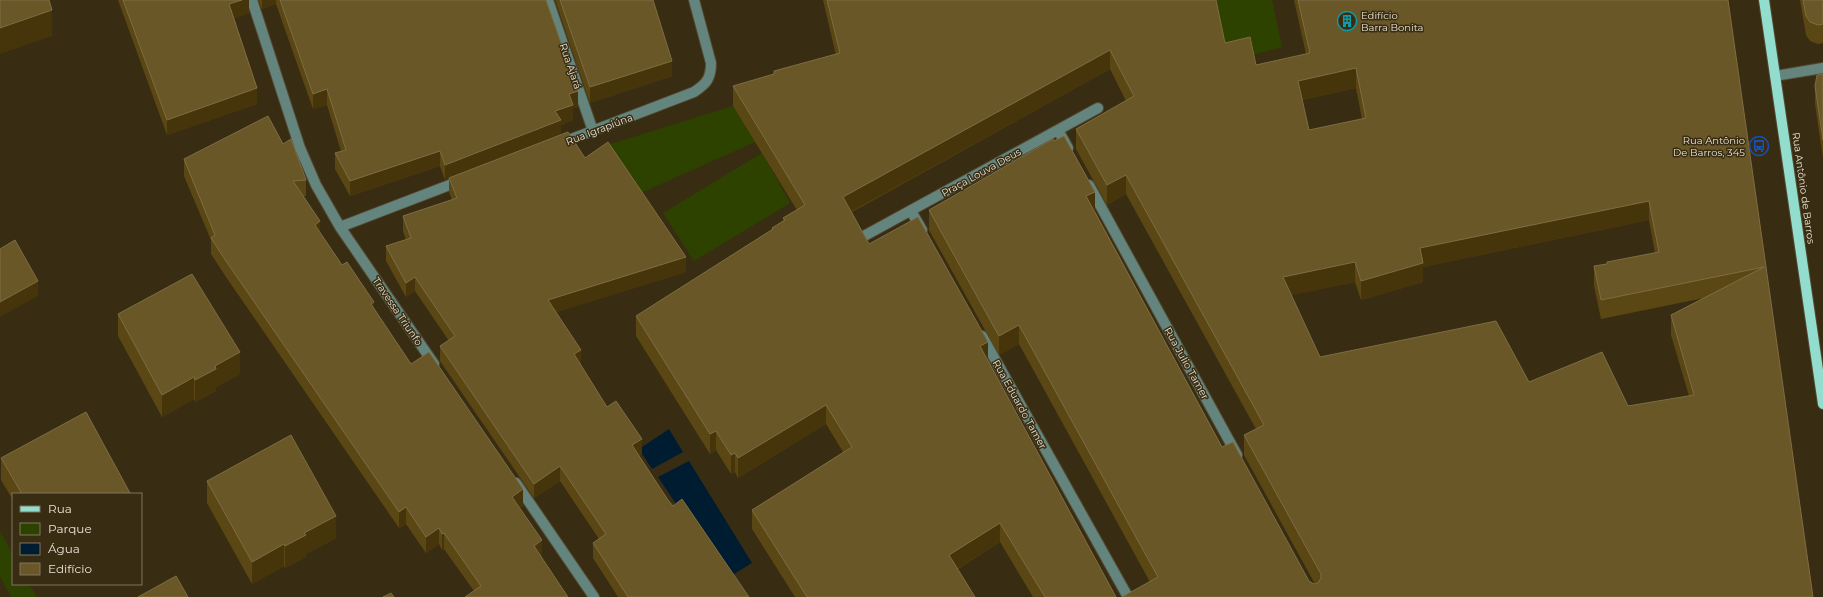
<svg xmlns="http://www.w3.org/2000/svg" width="1823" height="597" font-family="Montserrat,sans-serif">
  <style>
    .green { fill: #2e4200 }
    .water { fill: #001c30 }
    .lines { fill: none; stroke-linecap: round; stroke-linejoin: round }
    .minor-casing { stroke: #544a32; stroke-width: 12 }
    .major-casing { stroke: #544a32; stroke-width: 12 }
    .minor { stroke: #63857e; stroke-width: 10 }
    .major { stroke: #93ddce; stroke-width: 10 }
    .wall { fill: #5b4713; fill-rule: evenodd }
    .shaded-wall { fill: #46350b }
    .building { fill: #6a5728; stroke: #7e6d43; fill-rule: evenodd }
    .labels { text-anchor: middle; stroke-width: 3; stroke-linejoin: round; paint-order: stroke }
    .poi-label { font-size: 10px; fill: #e9e2d3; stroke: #382d13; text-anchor: start }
    .street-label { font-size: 10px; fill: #e9e2d3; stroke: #382d13 }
  </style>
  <rect width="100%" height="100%" fill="#382d13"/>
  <path class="green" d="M1212,0h60l10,47 -57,15z
    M733,106l22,36 -121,54 -33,-49z
    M762,153l28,50 -96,58 -31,-48z
    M0,531l13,24v29h16l8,13h-26l-11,-21z"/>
  <path class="water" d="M669,429l14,23 -31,17 -13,-20z
    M689,461l63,102 -26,16 -68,-102z"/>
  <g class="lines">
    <g class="minor-casing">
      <path id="minor" d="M252,0l48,148 16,37 24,42 94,137
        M548,0l45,131
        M1775,76l48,-8
        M1058,130l10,18
        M561,143l133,-51c12,-8 17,-13 17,-29l-17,-63
        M1089,185l148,270
        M911,211l11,19
        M340,227l120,-46
        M864,236l234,-128
        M982,336l146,261
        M516,483l78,114"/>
    </g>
    <g class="major-casing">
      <path id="major" d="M1764,0l59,404"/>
    </g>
    <use href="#minor" class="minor"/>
    <use href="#major" class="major"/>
  </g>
  <path class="wall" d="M118,0h131v13l-15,5 23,86 -90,31z
    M258,0h288l32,107 -5,1v12l-12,5v10l24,23 101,114 -130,40 25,52v1l26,42 35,47 -3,1 29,45 81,97h-131l-25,-39v-15l6,-4 -39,-58 -26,17 -94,-137v-15l9,-5 -34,-50 -9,6 -20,-36v-15l20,-6 -3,-9v-15l49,-16 -3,-8v-14l-4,2 -5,-14 -90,30 -15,-27v-16l6,-2 -14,-46 -14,4 -37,-105 -14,5z
    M555,0h98l19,76 -82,27z
    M823,0h393l9,43 31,22 50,-11 -12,-54h434l85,597 -663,-15 -131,-238 -20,11 -70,-125v-20l166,1 127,236 87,134 6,3 -71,-129v-20l12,-6 -130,-235 -19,11 -31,-56v-20l50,-28 -16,-32 -258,143 17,32 119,116 128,237h-83l-33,-55 -42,27 17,28h-180l-43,-68v-19l91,-58 -17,-28 -88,54 -3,-6 -4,2 -15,-24 -6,4 -74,-118v-20l136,-86v-2l11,-7v-3l14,-8 -64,-104v-20l41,-12v-3l62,-16zM1356,88l6,31 -53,11 -7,-30zM1649,220l6,33 -48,11 -13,2v20l7,33 103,-21 -33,17v20l18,61 -61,10 -99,-24 -209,-25 -29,-62 64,-13 6,18 62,-18v-15z
    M1800,0h23v43l-5,1 -8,-3 -4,-6z
    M1823,74v84l-8,-54v-18z
    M184,159l122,21v16h-2l16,37 22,32 32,44 37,55 112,142 -3,2 22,49 -68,34 -30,-42 -2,1 -3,-6 -13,9 -20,-29 -7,4 -173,-251 -15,-23v-14l-27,-64z
    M118,314l122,60 -24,13v4l-21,11 -1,-3 -32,18 -44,-81z
    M1,458l129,36h-117v6l-12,-20z
    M207,481l129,57 -30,16v3l-21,11 -1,-2 -32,18 -45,-81z"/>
  <path class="shaded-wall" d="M242,0h7v13l-20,7v-16z
    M262,0h14v4l-14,5z
    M52,10v26l-52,18v-26z
    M1110,50v19l-267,147v-19z
    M672,61v15l-82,27v-16z
    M1356,68v20l-58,13v-20z
    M257,88v16l-90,31v-15z
    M327,89v16l-14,4v-15z
    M578,91v16l-5,1v12l-12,5v11l-116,44v-15l110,-54 14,-17z
    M440,151v15l-90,30v-15z
    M1126,175v19l-19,11v-20z
    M1095,192v19l-9,5v-20z
    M1649,201v19l-226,47v15l-62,18v-19l59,-33z
    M320,221v17l-5,-13z
    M686,257v15l-138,43v-15z
    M1355,262v20l-72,15v-20z
    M415,277v14l-9,6v-14z
    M38,281v15l-38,21v-15z
    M374,302v16l-3,-14z
    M1019,325v19l-20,11v-19z
    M988,342v19l-8,-15z
    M581,350v14l-7,5v-15z
    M240,352v22l-24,13v4l-21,11v-22l20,-14z
    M194,377v22l-32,18v-22z
    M826,405v19l-88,54v-20z
    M716,431v19l-6,4v-20z
    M642,439v15l-10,6v-15z
    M735,453v19l-4,2v-19z
    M560,466v15l-26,17v-14z
    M523,489v17l-11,7v-16z
    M406,507v17l-7,4v-16z
    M336,516v22l-30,16v3l-21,11v-22l19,-13z
    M1000,523v19l-51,32v-19z
    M439,528v16l-13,9v-16z
    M444,533v16l-2,1v-16z
    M542,540v17l-8,5v-16z
    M284,544v22l-32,18v-22z"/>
  <path class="building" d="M0,0h49l3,10 -52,18z
    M123,0h119l-13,4 28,84 -90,32z
    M280,0h266l32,91 -9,3 4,11 -18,6 6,9 -116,45 -5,-14 -90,30 -15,-28 11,-3 -19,-61 -14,5z
    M560,0h93l19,61 -82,26z
    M827,0h389l9,43 25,-6 6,28 54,-12 -12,-53h430l85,597h-691l36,-20 -139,-252 -20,11 -70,-126 124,-71 1,2 10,-5 31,56 -9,4 136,251 11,-5 76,139 5,3 4,-1 3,-5v-4l-77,-139 20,-10 -138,-250 -19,10 -31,-56 58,-33 -24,-46 -267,147 26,47 49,-27 70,125 -8,4 136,251h-71l-45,-74 -51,32 26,42h-168l-55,-87 100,-63 -26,-42 -88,53 -3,-5 -4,2 -15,-24 -6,3 -74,-118 137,-87 -1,-1 13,-8 -2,-2 22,-13 -72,-119 41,-12v-3l66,-18zM1356,68l10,50 -57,12 -11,-49zM1649,201l10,51 -52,10v2l-13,2 7,34 163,-33 -93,48 23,80 -66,11 -26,-54 -73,30 -33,-61 -176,36 -37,-80 72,-15 6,19 62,-18 -3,-15z
    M1803,0h20v24l-5,1 -8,-3 -4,-6z
    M1823,74v66l-8,-54 2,-11z
    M268,116l15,28 8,-5 15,41 -13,1 27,40 -5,4 27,40 5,-3 27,40 -3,2 40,60 18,-12 94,137 -11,8 30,43 -8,6 34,51h-103l16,-11 -37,-53 -2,1 -3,-6 -13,9 -20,-30 -7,5 -173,-251 -15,-23 4,-3 -31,-76z
    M568,132l17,26 23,-16 78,115 -138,43 33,50 -7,4 33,53 9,-6 26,38 -10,6 36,55 5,6 9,-7 67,98h-121l-35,-54 13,-9 -46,-68 -26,18 -94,-138 15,-10 -40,-59 -9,6 -20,-37 25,-8 -8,-22 54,-18 -8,-20z
    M15,240l23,41 -38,21v-53z
    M192,274l48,78 -25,14 1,3 -21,11 -1,-3 -32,18 -44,-81z
    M86,412l44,81 -1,1h-107l-21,-36z
    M291,435l45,81 -32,17 2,2 -21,11 -1,-2 -32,18 -45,-81z
    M176,576l12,21h-50z
    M391,593l3,4h-11z"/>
  <defs>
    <g id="building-ring" transform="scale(1)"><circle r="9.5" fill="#382d13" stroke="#0f9aa8" stroke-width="1.5"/><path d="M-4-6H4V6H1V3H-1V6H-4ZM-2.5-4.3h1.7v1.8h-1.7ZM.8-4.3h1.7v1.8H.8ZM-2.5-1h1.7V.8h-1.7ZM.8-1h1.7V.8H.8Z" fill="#0f9aa8"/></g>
    <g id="bus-ring" transform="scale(1)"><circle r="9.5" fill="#382d13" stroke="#1a4fb4" stroke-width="1.5"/><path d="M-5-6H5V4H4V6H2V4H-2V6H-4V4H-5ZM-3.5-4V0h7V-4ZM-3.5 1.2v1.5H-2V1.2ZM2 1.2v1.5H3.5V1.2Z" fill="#1a4fb4"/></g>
  </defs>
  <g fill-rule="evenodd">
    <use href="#building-ring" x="1347" y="21"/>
    <use href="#bus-ring" x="1759" y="146"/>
  </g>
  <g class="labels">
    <g class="poi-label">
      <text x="1361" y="19">Edifício<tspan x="1361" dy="12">Barra Bonita</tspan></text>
      <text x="1745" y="144" text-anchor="end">Rua Antônio<tspan x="1745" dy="12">De Barros, 345</tspan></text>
    </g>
    <g class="street-label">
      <text transform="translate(571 66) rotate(71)" y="4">Rua Ajará</text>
      <text transform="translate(599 129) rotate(-21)" y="4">Rua Igrapiúna</text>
      <text transform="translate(981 172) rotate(-29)" y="4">Praça Louva Deus</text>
      <text transform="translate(1804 188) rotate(82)" y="4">Rua Antônio de Barros</text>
      <text transform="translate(398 311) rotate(56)" y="4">Travessa Triunfo</text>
      <text transform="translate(1187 363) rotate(61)" y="4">Rua Julio Tamer</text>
      <text transform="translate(1020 404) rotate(61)" y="4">Rua Eduardo Tamer</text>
    </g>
  </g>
  <rect x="12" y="493" width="130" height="92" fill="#382d13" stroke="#7f7560"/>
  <rect x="20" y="506" width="20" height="6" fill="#93ddce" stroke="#7f7560"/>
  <text x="48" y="513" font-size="12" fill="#e9e2d3">Rua</text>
  <rect x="20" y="523" width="20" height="12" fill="#2e4200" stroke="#7f7560"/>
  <text x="48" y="533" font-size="12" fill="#e9e2d3">Parque</text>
  <rect x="20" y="543" width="20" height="12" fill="#001c30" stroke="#7f7560"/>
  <text x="48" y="553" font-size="12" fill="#e9e2d3">Água</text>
  <rect x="20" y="563" width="20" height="12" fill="#6a5728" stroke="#7f7560"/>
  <text x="48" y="573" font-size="12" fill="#e9e2d3">Edifício</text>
</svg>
